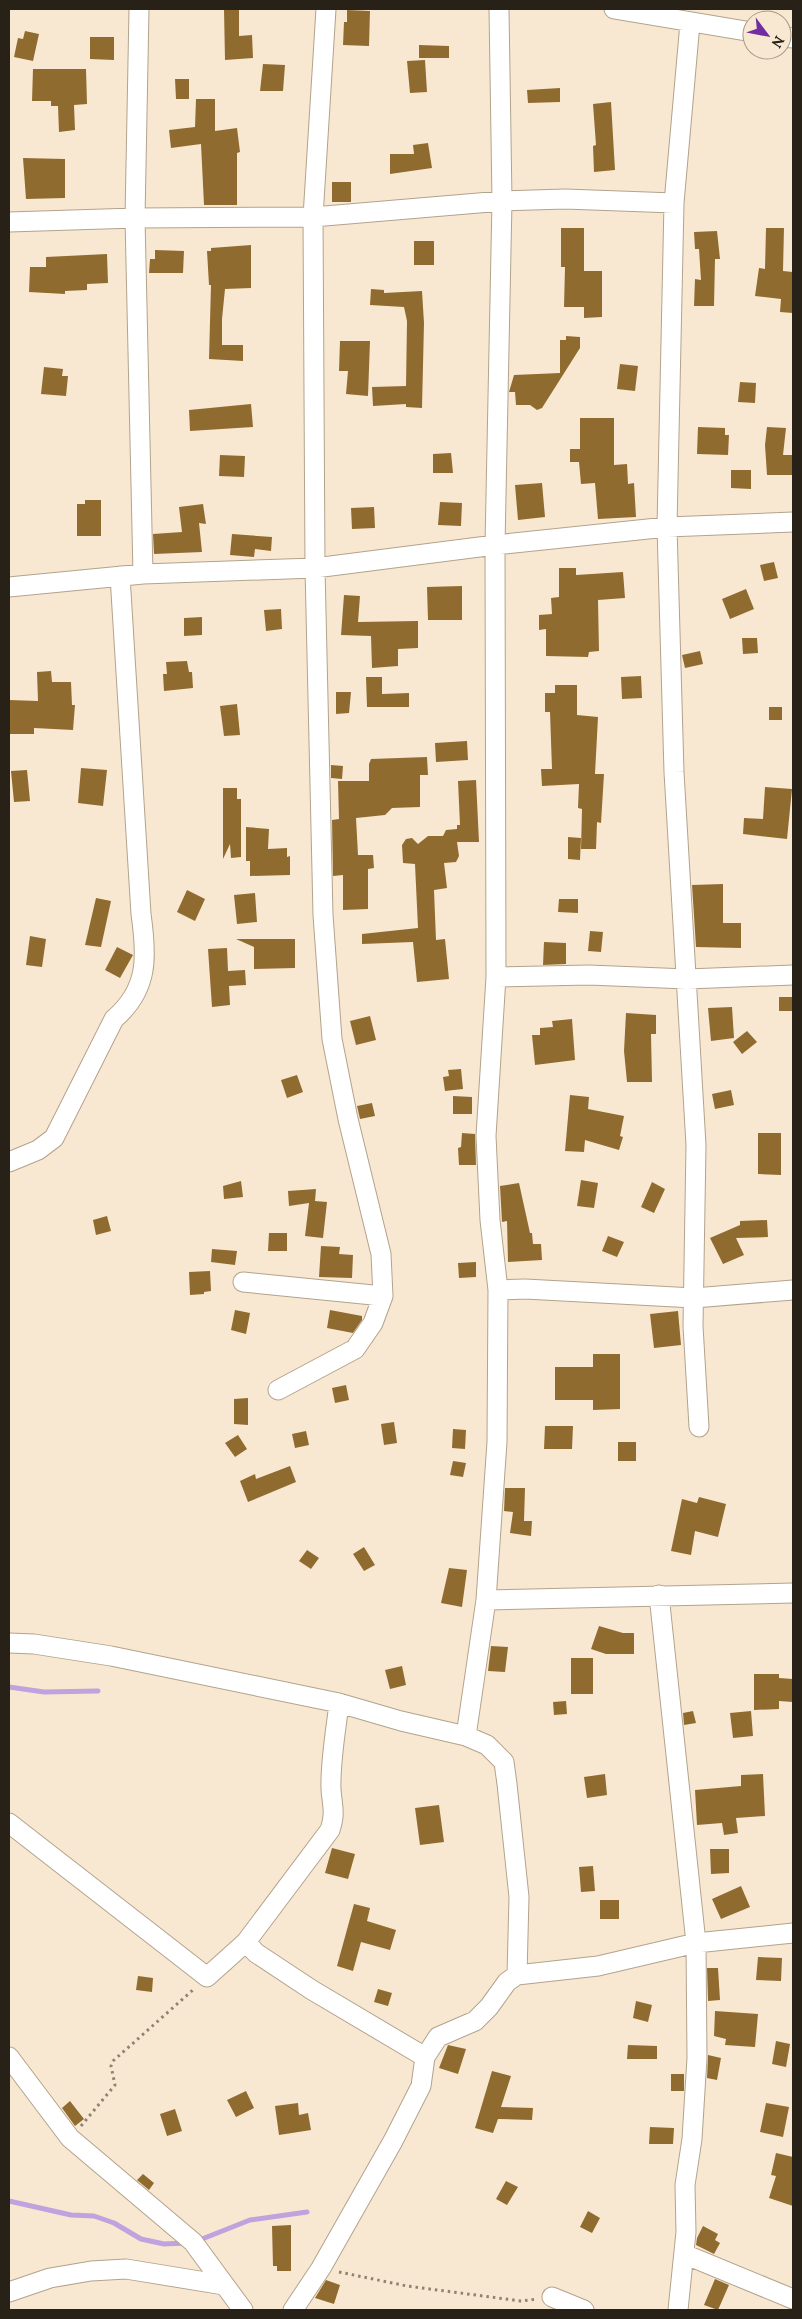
<svg xmlns="http://www.w3.org/2000/svg" width="802" height="2319" font-family="Lora,serif">
  <style>
    .lines { fill: none; stroke-linecap: round; stroke-linejoin: round }
    .stream { stroke: #c0a2de; stroke-width: 5 }
    .building { fill: #906b30 }
    .minor-casing { stroke: #b2a38d; stroke-width: 21 }
    .path { stroke: #8e8373; stroke-width: 3; stroke-dasharray: 2.5 4; stroke-linecap: butt }
    .minor { stroke: #fff; stroke-width: 19 }
  </style>
  <rect width="100%" height="100%" fill="#f9e8d1"/>
  <g class="lines">
    <path class="stream" d="M9,1687l35,5 54,-1
      M9,2201l62,14 23,1 20,7 27,16 23,5 22,-1
      M197,2241l53,-21 57,-8"/>
  </g>
  <path class="building" d="M224,9h15v27l13,-1 1,23 -28,2z
    M347,10l23,1 -1,35 -26,-1 1,-23h3z
    M25,31l14,3 -6,27 -19,-4 4,-19 5,1z
    M90,37h24v23l-24,-1z
    M419,45l30,1v12h-30z
    M425,60l2,32 -17,1 -3,-32z
    M263,64l22,1 -2,26h-23z
    M33,69h53l1,35 -13,1 1,25 -16,2 -1,-26h-7v-5h-19z
    M175,79h14v20h-13z
    M560,88v14l-32,1 -1,-13z
    M196,99h19v32l22,-3 3,24 -3,1v52h-33l-3,-61 -30,4 -2,-18 26,-3z
    M611,102l4,68 -21,2 -1,-26 3,-1 -3,-41z
    M428,143l4,25 -42,6v-20h24l-1,-9z
    M23,158l42,1v39l-39,1z
    M332,182h19v20h-19z
    M561,228h23v43h18v46l-18,1v-11h-20l1,-40h-4z
    M766,228h18l-1,43 10,1v41l-13,-1 1,-13 -26,-3 4,-28 6,1z
    M717,231l3,28h-5l-1,47h-20l1,-27 6,1 -2,-31h-4l-1,-17z
    M414,241h20v24h-20z
    M251,245v43l-26,1 -3,30v26h21v16l-34,-2 2,-74h-2l-2,-34h4v-3z
    M155,250l29,1 -1,22h-34l1,-14h5z
    M107,254l1,29 -21,1v6l-22,1v3l-36,-2 1,-25h16v-10z
    M371,289l13,1v3l38,-2 2,32 -2,85 -16,-1v-3l-33,2 -1,-19 34,-1 1,-65 -3,-14 -34,-2z
    M566,336l14,1v11l-38,60 -5,2 -7,-5h-14l-1,-13h-6l5,-17 46,-2v-33h6z
    M340,341h30l-2,55 -22,-2 2,-23h-9z
    M620,364l18,2 -3,25 -18,-2z
    M44,367l19,2 -1,7h6l-2,20 -25,-2z
    M740,382l16,1 -1,20 -17,-1z
    M251,404l2,23 -63,4 -1,-21z
    M580,418h34v47l13,-1 1,20 6,-1 2,34 -38,2 -3,-36 -14,1 -2,-22h-9v-13h10z
    M698,427l27,1v7h4l-1,20 -31,-1z
    M767,427l19,1 -3,27h10v20h-26l-2,-30z
    M451,453l2,20h-20v-19z
    M220,455l25,1 -1,21 -25,-1z
    M731,470h20v19l-20,-1z
    M542,483l3,34 -27,3 -3,-35z
    M85,500h16v36h-24v-32h8z
    M440,502l22,1 -1,23 -23,-1z
    M203,504l3,20 -7,-1 3,29 -48,2 -1,-20 29,-2 -3,-25z
    M374,507l1,21 -23,1 -1,-21z
    M232,534l40,3 -1,14 -16,-2 -1,8 -24,-2z
    M774,562l4,16 -14,3 -4,-16z
    M559,568h17v7l47,-3 2,26 -27,2 1,51 -10,1 -1,5 -42,-1v-27l-7,1v-15l13,-1 -1,-16 8,-1z
    M462,586v34h-34l-1,-33z
    M746,589l8,20 -24,10 -8,-20z
    M344,595l16,1 -2,26 60,-1v27l-20,1v17l-26,2 -1,-32 -30,-1z
    M281,609l1,20 -16,2 -2,-21z
    M202,617v18l-18,1v-18z
    M742,638h15l1,15 -15,1z
    M700,651l3,13 -18,4 -3,-13z
    M187,661l2,11h3l1,16 -29,3 -1,-17h4l-1,-12z
    M51,671l1,11h19l1,23h3l-2,25 -39,-2v6h-25v-34l29,1 -1,-29z
    M641,676l1,22 -20,1 -1,-22z
    M366,677h16v17l27,-1v14h-42z
    M555,685h22v30l21,2 -3,57h9l-3,49 -4,-1 -1,27h-15l1,-40 -4,-1 1,-24 -37,2 -1,-17h11l-2,-57h-5v-19h10z
    M336,692h15l-2,21 -13,1z
    M237,704l3,31 -16,1 -4,-30z
    M769,707h13v13h-13z
    M467,741l1,19 -32,2 -1,-19z
    M427,757l1,18h-8v32l-28,1 -7,7 -29,3 2,37h15l1,13 -6,1v40l-25,1v-35l-10,1 -1,-56 7,-1 -1,-38h31v-17l2,-5z
    M331,765l12,1 -1,13 -11,-1z
    M81,768l26,2 -4,36 -25,-3z
    M27,770l3,31 -16,1 -3,-31z
    M476,780l3,62h-22l2,14 -3,6 -12,1 3,25 -13,2 2,50 9,-1 4,40 -32,3 -4,-40 -51,2v-10l56,-6 -3,-64 -12,-1 -1,-18 4,-6 6,-1 6,6 10,-8h15l3,-6 11,-1v-4h3l-2,-44z
    M765,787l27,2 -5,50 -44,-5 1,-16 19,1z
    M223,788h14v11h4v58l-10,1 -1,-14 -7,15z
    M246,827l23,2 -1,20 19,-1v9l3,-1v19l-40,1v-15h-4z
    M568,837l13,1 -1,22 -12,-1z
    M723,884v39h18v25l-45,-1 -4,-62z
    M187,890l18,9 -10,22 -18,-9z
    M255,893l2,29 -20,2 -3,-29z
    M96,898l15,3 -10,46 -16,-2z
    M559,899h19v14l-20,-1z
    M590,931l13,1 -2,20 -13,-1z
    M30,936l16,3 -4,28 -16,-2z
    M236,939h59v29l-41,1v-22z
    M544,942l22,1v21l-23,1z
    M117,947l16,8 -13,23 -15,-8z
    M227,948l1,23 17,-1 1,15 -17,1 1,19 -18,2 -4,-58z
    M779,997h13v14h-13z
    M732,1007l2,31 -23,3 -3,-33z
    M626,1013l30,2v19h-5l1,48h-25l-3,-31z
    M370,1016l6,24 -20,5 -6,-24z
    M572,1019l3,41 -40,5 -3,-30h8v-7l13,-1 -1,-6z
    M747,1031l10,11 -15,12 -9,-12z
    M461,1069l2,20 -18,2 -2,-14 6,-1 -1,-6z
    M297,1075l6,17 -16,6 -6,-18z
    M731,1090l3,15 -19,4 -3,-15z
    M570,1095l19,2 -1,12 36,7 -4,20 3,1 -4,13 -34,-10 -1,12 -19,-1z
    M453,1096l19,1v17h-19z
    M372,1103l3,13 -15,3 -3,-13z
    M462,1133l13,1 1,31h-17l-1,-17 3,-1z
    M758,1133h23v42l-23,-1z
    M581,1180l17,3 -4,25 -17,-2z
    M241,1181l2,16 -19,2 -1,-13z
    M652,1182l13,7 -11,24 -13,-6z
    M519,1183l11,50h2l1,11h8l1,16 -34,2 -1,-41 -5,1 -2,-36z
    M316,1189l-1,12 12,1 -4,36 -18,-2 4,-33 -20,3 -1,-15z
    M107,1216l4,15 -15,4 -3,-15z
    M767,1220l1,17 -32,1 8,17 -21,9 -13,-26 30,-13v-4z
    M269,1233h18v18h-19z
    M608,1236l16,6 -7,15 -15,-6z
    M321,1246l19,1 -1,7 14,1 -1,23 -33,-1z
    M212,1249l25,2 -2,14 -24,-3z
    M476,1262v15l-17,1 -1,-15z
    M210,1271l1,20 -7,1v2l-14,1 -1,-23z
    M235,1310l15,3 -4,21 -15,-4z
    M330,1310l32,6v4l-9,13 -26,-5z
    M678,1311l3,34 -27,3 -4,-34z
    M593,1354h27v55l-27,1v-10h-38v-33h38z
    M346,1385l3,15 -14,3 -3,-15z
    M248,1398v27l-14,-1v-25z
    M394,1422l3,21 -13,2 -3,-21z
    M545,1426h28l-1,23h-28z
    M453,1429l13,1 -1,19 -13,-1z
    M306,1431l3,14 -14,3 -3,-14z
    M238,1435l9,14 -12,8 -10,-14z
    M618,1442h18v19h-18z
    M453,1461l13,2 -3,14 -13,-2z
    M290,1466l6,16 -48,20 -8,-21 15,-7 1,5z
    M505,1488h20l-1,33h8l-1,15 -21,-3 3,-21 -9,-1z
    M699,1497l27,7 -8,33 -23,-6 -4,24 -20,-4 11,-52 15,4z
    M364,1547l11,18 -11,6 -11,-17z
    M307,1550l12,8 -8,11 -12,-8z
    M449,1568l18,2 -5,37 -21,-4z
    M599,1626l24,7h11v21h-28l-15,-5z
    M491,1646l17,1 -3,25 -17,-1z
    M571,1658h22v36h-22z
    M402,1666l4,19 -16,4 -5,-19z
    M754,1674h25v4l14,1v23l-14,-1v8l-25,1z
    M566,1701l1,13 -13,1 -1,-13z
    M693,1711l3,12 -12,2 -1,-12z
    M751,1711l2,25 -20,2 -3,-25z
    M605,1774l2,21 -20,3 -3,-21z
    M763,1774l2,42 -29,2 2,15 -14,2 -2,-12 -25,2 -2,-35 46,-4v-11z
    M439,1805l5,37 -24,3 -5,-37z
    M332,1848l23,6 -7,25 -23,-6z
    M710,1849h19v24l-18,1z
    M593,1866l2,25 -14,1 -2,-25z
    M741,1886l9,21 -29,12 -9,-20z
    M600,1900h19v19h-19z
    M354,1904l16,4 -3,13 29,9 -6,20 -29,-8 -8,29 -16,-5z
    M758,1957l24,1 -1,23 -25,-1z
    M707,1968h11l2,32 -12,1z
    M138,1976l15,2 -1,14 -16,-2z
    M378,1989l14,4 -4,13 -14,-4z
    M636,2001l16,4 -4,17 -15,-4z
    M715,2011l43,3 -3,33 -30,-2 1,-6 -12,-3z
    M776,2041l14,3 -4,23 -14,-3z
    M448,2045l18,4 -8,25 -19,-6z
    M628,2045l29,1v13h-30z
    M708,2055l13,3 -4,22 -10,-2z
    M492,2071l19,5 -10,31 32,1 -1,12 -34,-1 -5,14 -18,-5z
    M671,2074h13v17h-13z
    M246,2091l8,17 -18,9 -9,-17z
    M70,2101l14,18 -9,7 -13,-18z
    M298,2103l1,12 9,-2 3,17 -32,5 -4,-29z
    M766,2103l23,4 -6,30 -23,-5z
    M175,2109l7,22 -15,5 -7,-22z
    M650,2127l24,1 -1,16h-24z
    M776,2153l17,4v49l-24,-8 7,-22 -5,-1z
    M143,2174l11,9 -5,7 -12,-10z
    M506,2181l12,6 -11,18 -11,-6z
    M588,2211l12,7 -8,15 -12,-6z
    M291,2225v46h-14v-5h-4l-1,-40z
    M703,2226l15,8 -3,6 5,3 -6,11 -18,-9 1,-7z
    M715,2279l14,6 -11,25 -14,-5z
    M326,2280l14,5 -6,19 -19,-6z"/>
  <g class="lines">
    <g class="minor-casing">
      <path id="minor" d="M139,9l-4,209 8,356
        M614,9l138,23
        M690,23l-16,180 -7,324 7,245 22,373 -3,181 6,101
        M782,37l11,1
        M9,222l126,-4 178,-1 189,-16 63,-2 109,4
        M9,587l134,-13 172,-6 180,-23 172,-18 126,-5
        M496,977l93,-2 98,4 106,-4
        M9,1162l29,-12 16,-12 60,-119c35,-30 33,-63 27,-105l-21,-338
        M243,1282l140,14
        M498,1290l27,-1 169,9 99,-8
        M278,1390l77,-41 18,-26 10,-27 -2,-42 -33,-135 -16,-80 -9,-124 -8,-347 -2,-351 13,-208
        M659,1595l37,348 1,115 -5,81 -7,46 1,47 -8,78
        M486,1600l307,-7
        M9,1643l25,1 77,12 228,47 62,18 65,15 21,9 17,17 3,22 12,113 -2,78
        M339,1703c-3,27 -9,59 -8,86 1,17 5,23 -1,41l-84,112 10,11 56,37 113,67
        M466,1736l20,-136 11,-158 1,-152 -8,-70 -4,-84 10,-159 -1,-432 7,-344 -3,-192
        M9,1823l198,154 39,-35
        M9,2057l61,81 123,104 50,68
        M684,2254l109,45
        M9,2292l41,-14 41,-7 35,-2 98,16
        M552,2297l32,13
        M293,2310l28,-42 72,-127 28,-55 4,-29 13,-20 37,-16 14,-14 18,-25 10,-7 81,-9 98,-23 97,-10"/>
    </g>
    <path class="path" d="M81,2126l34,-41 -4,-19 2,-5 81,-72
      M339,2272l68,14 114,15 16,-2"/>
    <use href="#minor" class="minor"/>
  </g>
  <rect width="802" height="2319" fill="none" stroke="#272118" stroke-width="20"/>
  <g transform="translate(767 35) rotate(122)"><circle r="24" fill="#f9e8d1" stroke="#a59887"/>
  <path d="M0-4L9 19L0 12L-9 19Z" fill="#712da1"/>
  <text y="-8" font-size="14" font-weight="bold" text-anchor="middle" fill="#272118">N</text>
  </g>
</svg>
